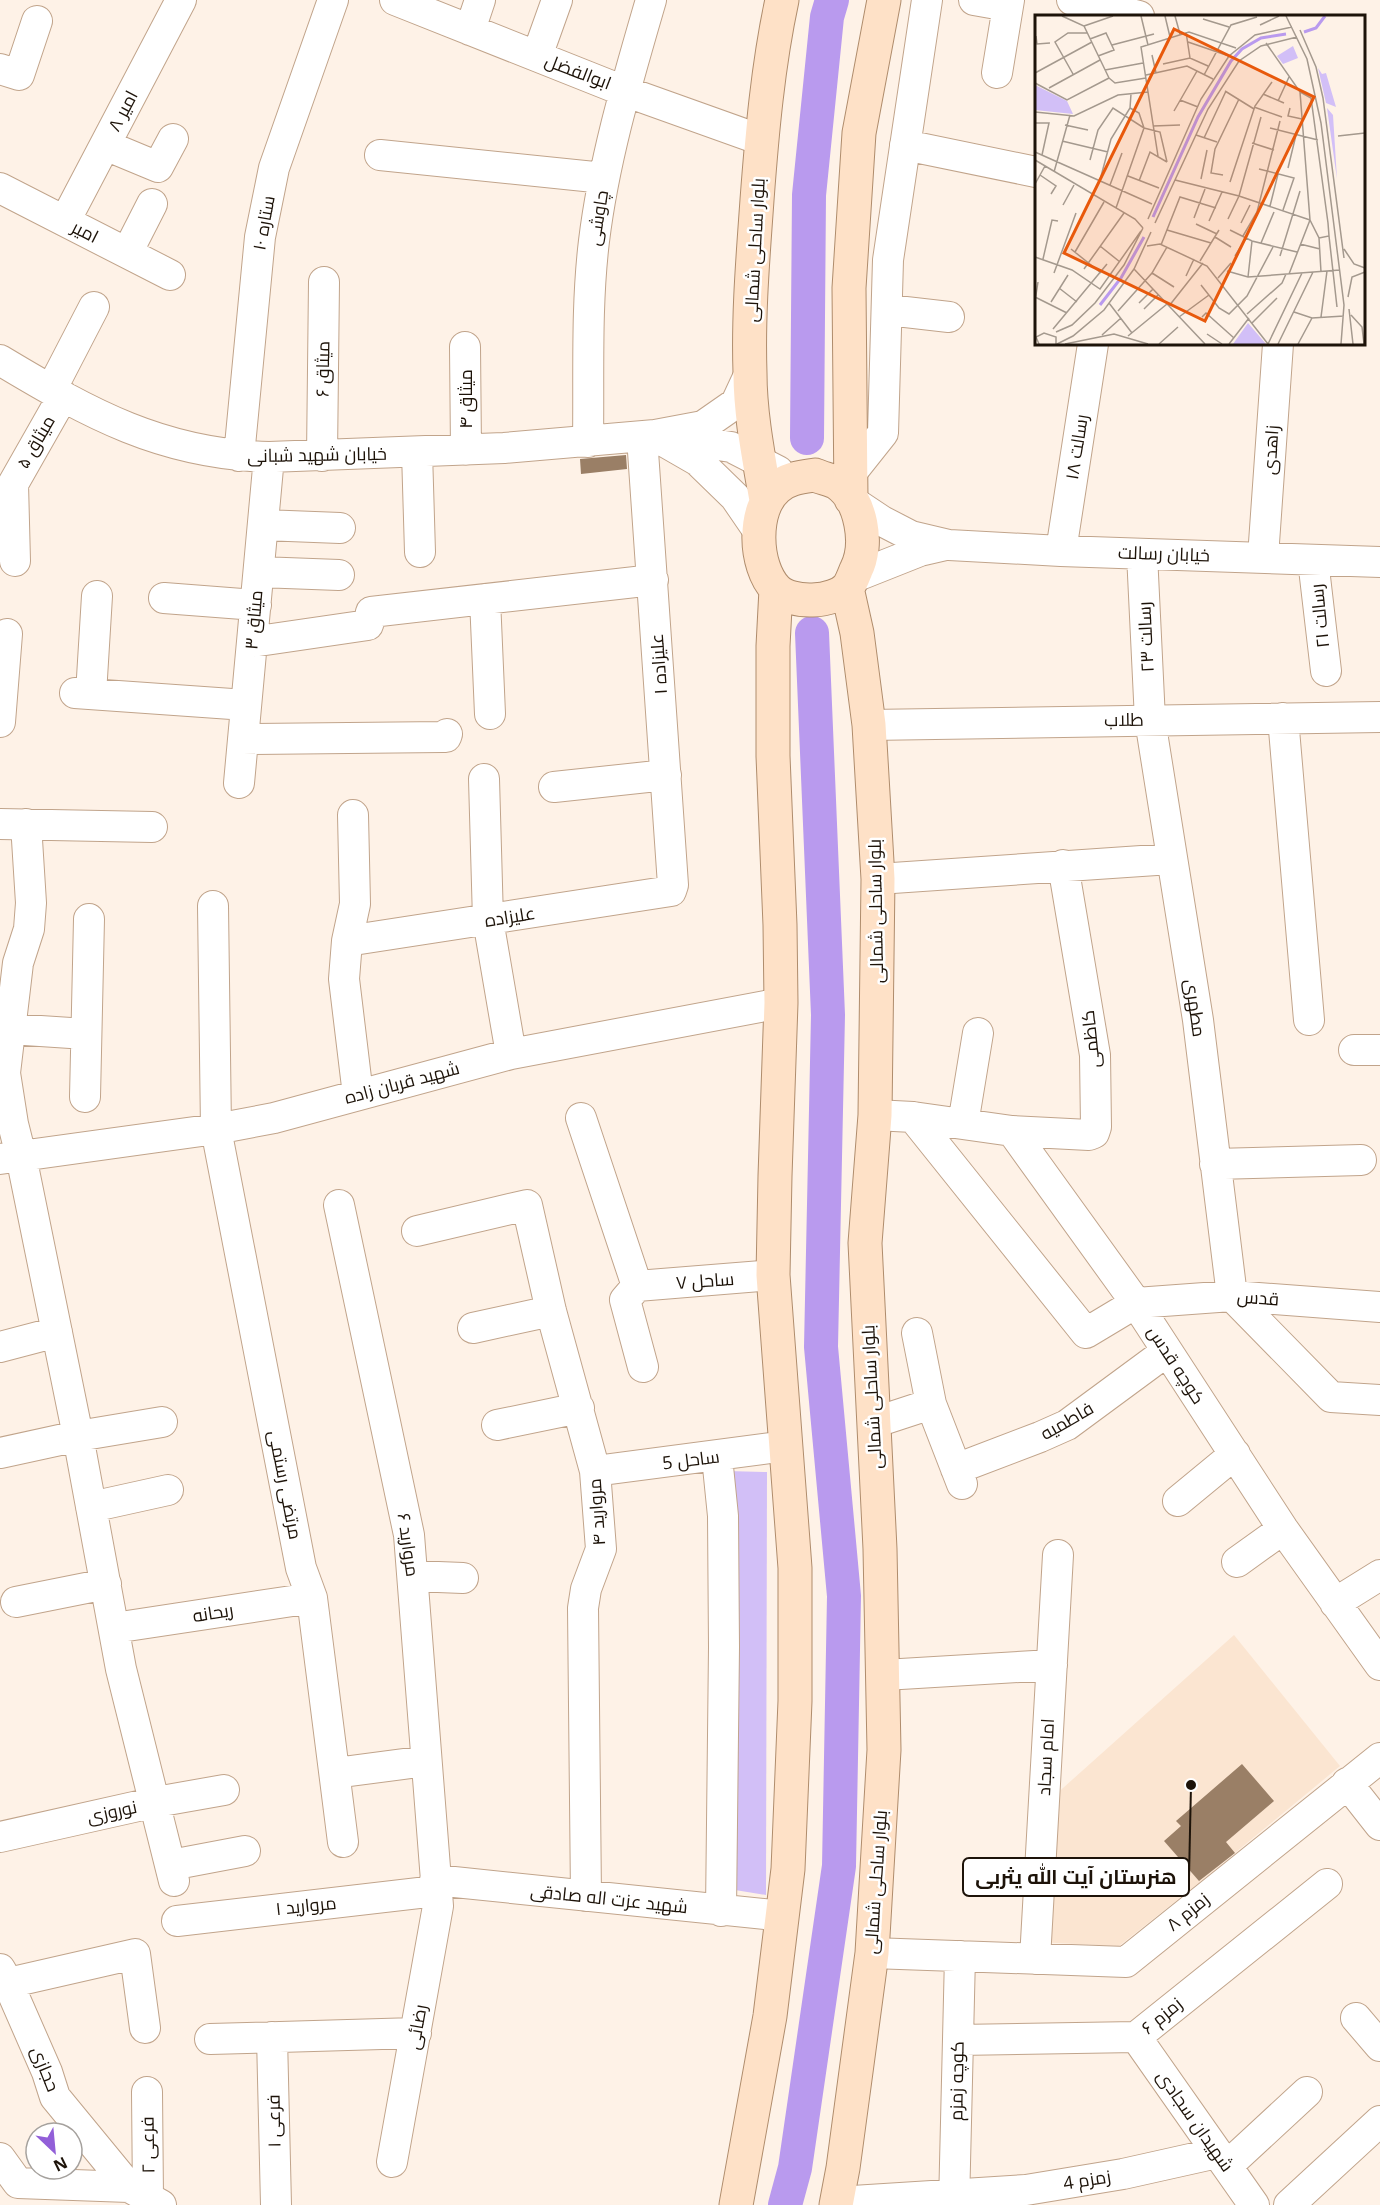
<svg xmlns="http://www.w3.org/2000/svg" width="1380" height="2205" font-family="'Open Sans',Cairo,sans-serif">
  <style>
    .built { fill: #fbe5d1 }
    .green { fill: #d2bff7 }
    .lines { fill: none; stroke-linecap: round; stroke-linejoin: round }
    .river { stroke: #b99aee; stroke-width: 34 }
    .building { fill: #9a7f66 }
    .minor-casing { stroke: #c1a48b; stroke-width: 32 }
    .major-casing { stroke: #af8c6c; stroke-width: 35 }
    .minor { stroke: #fff; stroke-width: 30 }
    .major { stroke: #fee1c7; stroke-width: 33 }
    .labels { text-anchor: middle; stroke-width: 5; stroke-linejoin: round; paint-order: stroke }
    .street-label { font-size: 18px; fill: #1d1309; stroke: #fff }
    .inset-river { fill: none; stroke: #b99aee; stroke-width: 3 }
    .inset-road { fill: none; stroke: #a4998e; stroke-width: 1.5 }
    .view { fill: #e8590c; fill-opacity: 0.15; stroke: #e8590c; stroke-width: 3 }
    .inset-edge { fill: none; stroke: #1d1309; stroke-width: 3 }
    .leader { fill: none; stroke: #1d1309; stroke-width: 2 }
    .callout-dot { fill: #1d1309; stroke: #fff; stroke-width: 2 }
    .callout { fill: #fff; stroke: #1d1309; stroke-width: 2 }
    .callout-label { font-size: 20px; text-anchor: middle; font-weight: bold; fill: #1d1309 }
  </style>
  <rect width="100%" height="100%" fill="#fef2e7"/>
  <path class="built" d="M1234,1635l106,131 -140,116 -81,64 -83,-4 8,-137z"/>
  <path class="green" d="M727,1471l40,1 -1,423 -37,-6z"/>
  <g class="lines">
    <path class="river" d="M807,438l2,-243 18,-178 5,-17
      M785,2205l10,-37 44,-302 5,-270 -23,-249 7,-332 -16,-382"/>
  </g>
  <path class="building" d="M626,455l1,14 -46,5 -1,-15z
    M1242,1764l32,37 -48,41 9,11 -36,28 -35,-40 17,-15 -5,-5z"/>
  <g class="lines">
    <g class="minor-casing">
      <path id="minor" d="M395,0l229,91 137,49
        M974,0l34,6
        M1072,0l67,16
        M470,30l10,-30
        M537,56l20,-56
        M0,69l19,6 18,-54
        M997,73l12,-73
        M105,145l53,22 15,-28
        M905,145l131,27
        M380,155l224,23
        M0,188l170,87
        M65,221l116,-221
        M127,253l25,-49
        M888,310l61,7
        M465,347l1,103
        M0,360c90,54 162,94 269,97l235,-9 151,-13 48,-9 33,-23 13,-28
        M51,390l43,-83
        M673,438l58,9 47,24
        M588,442c1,-67 -2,-135 6,-201 10,-82 34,-162 57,-241
        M665,442l33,19 37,36 24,35
        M417,452l3,100
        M239,456l21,-219 14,-69 59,-168
        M322,456l2,-174
        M852,472l31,-39 5,-173 39,-260
        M855,503l27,18 29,15 38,9 112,6 319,11
        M263,525l77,3
        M1061,551l32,-207
        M1142,554l8,166 48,300 34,276 99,101 49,3
        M1263,557l15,-213
        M1313,560l13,111
        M15,561l-2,-77 50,-88
        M259,572l80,3
        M852,578l68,-27 26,-6
        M164,598l92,7
        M485,599l5,115
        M252,642l116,-17 3,-13 282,-32
        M75,693l171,12
        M91,694l6,-98
        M1283,718l26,302
        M0,722l7,-88
        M869,725l511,-8
        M243,739l200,-2h3l1,-3
        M484,779l4,141 23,134
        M239,783l30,-326
        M554,787l112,-12
        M353,815l2,89 -8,37 -3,38 14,116
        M0,824l152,3
        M26,824l5,79 -2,26 -11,34 -13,110 8,51 8,32 57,280 43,233 53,212
        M878,879l293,-20
        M213,906l3,223 85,439 11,30 31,244
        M347,941l324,-50 2,-6 -31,-448
        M10,1029l76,5
        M1354,1050h26
        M85,1097l4,-178
        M875,1115l38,2 99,14 77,4 5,-2 2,-6 -1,-72 -32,-190
        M913,1117l173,216 50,-30 96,-7 148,11
        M581,1118l56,168 -12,14 18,67
        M963,1124l15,-91
        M1012,1131l124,172 147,226 97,136
        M0,1159l216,-30 58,-11 237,-64 270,-51
        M1215,1164l146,-4
        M339,1205l70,330 29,371 -46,256
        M417,1231l110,-26 24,106 44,160 6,78 -15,40 -3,19 3,288
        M637,1286l136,-11
        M473,1328l78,-17
        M917,1333l14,71
        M0,1347l57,-15
        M873,1423l58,-19 31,80
        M497,1425l82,-17
        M0,1453l78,-17 84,-14
        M717,1457l6,59 1,131 -3,264
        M956,1469l84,-32 27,-12 99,-73
        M595,1471l191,-25
        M1178,1501l57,-47
        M91,1507l77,-17
        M1237,1562l46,-33
        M413,1576l50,2
        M16,1602l90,-18
        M1335,1603l45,-28
        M114,1628l198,-30
        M884,1675l168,-10
        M335,1773l91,-12
        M1347,1783l33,42
        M0,1837l156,-35 68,-12
        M171,1865l74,-14
        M435,1880l348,36
        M177,1921l259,-30
        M872,1953l254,9 254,-204
        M1035,1959l23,-404
        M0,1969l8,14 39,89 8,25 74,90
        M8,1983l127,-29 10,74
        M1356,2018l24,28
        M272,2037l4,168
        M1136,2037l118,168
        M210,2039l206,-6
        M958,2040l178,-3 191,-153
        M147,2092l1,106
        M0,2158l18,25 111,4 32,18
        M1227,2166l80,-74
        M837,2202l189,-12 97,-16 94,-21
        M954,2205l6,-249
        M1289,2205l91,-84"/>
    </g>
    <g class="major-casing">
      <path id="major" d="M815,475c7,3 16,5 22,8 25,17 32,62 19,87 -2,5 -5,13 -8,17 -14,16 -57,18 -72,2 -22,-23 -24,-80 1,-101 11,-10 24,-11 38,-13z
        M851,499l-2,-211 10,-155 25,-133
        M766,500c-7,-41 -16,-85 -16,-127 -2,-58 3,-116 7,-173 5,-67 11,-135 25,-200
        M736,2205l34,-189 18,-147 7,-168v-133l-22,-293 2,-99 6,-173 -1,-78 -7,-169v-110l3,-57
        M836,2205l7,-37 29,-215 12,-203 -4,-201 -15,-306 10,-128 3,-236 -9,-154 -12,-92 -10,-45"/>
    </g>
    <use href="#minor" class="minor"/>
    <use href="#major" class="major"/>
  </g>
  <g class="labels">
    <g class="street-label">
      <text transform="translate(578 72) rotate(21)" y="6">ابوالفضل</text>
      <text transform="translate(123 111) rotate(-62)" y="6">امیر ۸</text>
      <text transform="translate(598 218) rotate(-81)" y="6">چاوشی</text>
      <text transform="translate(264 223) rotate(-80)" y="6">ستاره ۱۰</text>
      <text transform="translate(85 232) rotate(27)" y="6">امیر</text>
      <text transform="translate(755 250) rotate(-87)" y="6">بلوار ساحلی شمالی</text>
      <text transform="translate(323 369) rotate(-89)" y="6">میثاق ۶</text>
      <text transform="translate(466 399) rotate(-90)" y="6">میثاق ۴</text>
      <text transform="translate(36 442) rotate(-60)" y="6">میثاق ۵</text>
      <text transform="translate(1077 447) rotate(-81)" y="6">رسالت ۱۸</text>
      <text transform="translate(1271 450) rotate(-86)" y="6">زاهدی</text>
      <text transform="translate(317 455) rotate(-1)" y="6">خیابان شهید شبانی</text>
      <text transform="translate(1164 554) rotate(2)" y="6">خیابان رسالت</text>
      <text transform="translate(1320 616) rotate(-96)" y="6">رسالت ۲۱</text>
      <text transform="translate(254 620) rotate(-85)" y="6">میثاق ۳</text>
      <text transform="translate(1146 637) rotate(-93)" y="6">رسالت ۲۳</text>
      <text transform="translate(659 664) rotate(-94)" y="6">علیزاده ۱</text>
      <text transform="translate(1124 720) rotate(-1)" y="6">طلاب</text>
      <text transform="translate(876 911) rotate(-91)" y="6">بلوار ساحلی شمالی</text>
      <text transform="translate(510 917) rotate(-9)" y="6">علیزاده</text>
      <text transform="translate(1195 1008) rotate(82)" y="6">مطهری</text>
      <text transform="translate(1091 1039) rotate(-96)" y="6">کاظمی</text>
      <text transform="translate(402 1083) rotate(-15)" y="6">شهید قربان زاده</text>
      <text transform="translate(705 1281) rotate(-4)" y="6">ساحل ۷</text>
      <text transform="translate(1258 1298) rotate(4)" y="6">قدس</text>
      <text transform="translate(1176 1365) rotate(57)" y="6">کوچه قدس</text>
      <text transform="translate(872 1397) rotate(-93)" y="6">بلوار ساحلی شمالی</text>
      <text transform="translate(1067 1421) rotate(-30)" y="6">فاطمیه</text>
      <text transform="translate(691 1460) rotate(-7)" y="6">ساحل 5</text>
      <text transform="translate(285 1485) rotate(79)" y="6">مرتضی رستمی</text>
      <text transform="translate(597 1512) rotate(-94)" y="6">مروارید ۴</text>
      <text transform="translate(408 1545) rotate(82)" y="6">مروارید ۶</text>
      <text transform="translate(213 1613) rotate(-9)" y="6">ریحانه</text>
      <text transform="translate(1046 1757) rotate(-87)" y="6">امام سجاد</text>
      <text transform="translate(112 1812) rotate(-12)" y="6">نوروزی</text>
      <text transform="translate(876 1882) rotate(-86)" y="6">بلوار ساحلی شمالی</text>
      <text transform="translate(609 1899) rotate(6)" y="6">شهید عزت اله صادقی</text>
      <text transform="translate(306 1906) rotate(-6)" y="6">مروارید ۱</text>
      <text transform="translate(1188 1912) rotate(-39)" y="6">زمزم ۸</text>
      <text transform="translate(1162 2016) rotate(-39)" y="6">زمزم ۶</text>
      <text transform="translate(417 2027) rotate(-80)" y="6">رضائی</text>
      <text transform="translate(45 2069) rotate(68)" y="6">حجازی</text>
      <text transform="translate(957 2081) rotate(-89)" y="6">کوچه زمزم</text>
      <text transform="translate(274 2121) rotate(-91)" y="6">فرعی ۱</text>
      <text transform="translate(1195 2121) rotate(55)" y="6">شهیدان سجادی</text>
      <text transform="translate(148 2145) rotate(-91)" y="6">فرعی ۲</text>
      <text transform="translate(1087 2180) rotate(-9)" y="6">زمزم 4</text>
    </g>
  </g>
  <g transform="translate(1035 15)">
    <rect width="330" height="330" fill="#fef2e7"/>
    <path d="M258,31l5,12 -15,6 -6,-8zM283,53l4,6 4,-1 10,34 -10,-4zM0,70l32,16 6,13 -38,-4zM292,93l6,7 4,64zM213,308l18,21h-33z" fill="#d2bff7"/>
    <path class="inset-river" d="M269,17l12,-4 9,-12M118,202l45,-100 33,-56 11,-12 19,-11 25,-4M65,290l21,-27 23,-41"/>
    <path class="inset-road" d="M27,1l22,10 25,52M106,1l7,29M130,1l5,21M140,1l5,18M251,1l21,43 14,64 23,182 -3,39M168,4l26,8M225,10l19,-9M49,11l29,-10M265,15l16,37 7,31 21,160M151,17l4,26M1,21l1,8 13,-1M55,24l16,-6 8,17 -16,6M153,27l41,14M231,28l34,49 11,6 17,125 1,13 -10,2M77,30l42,-11M117,40l4,18M128,49l27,-6 18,8M70,55l38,-7M0,58l57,-31M38,59l-18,-32 13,-9h19M111,60l41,-9 26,13M169,60l27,-50 26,-8M74,63l6,5 31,-5M0,68l32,17 42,-22M14,73l51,-28M190,76l29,18M265,77l10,128 9,18 2,34M228,79l21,9M145,85l18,7M243,86l11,-24M219,92l28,10M255,93l-2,8 14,3M139,96l23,-40M0,97l39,4 44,-21 30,-3M0,108h14l-7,32M30,110l23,5M118,111l27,-1M235,113l48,12M161,120l21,7M303,121l27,-3M169,123l22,-47M27,126l46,11M217,128l22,7M0,137l117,52M123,141l-17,-109 48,-15 47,16M0,145l100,59 8,9M55,145l8,-30 15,-22 31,20 16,4 7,30M253,153l8,-33M224,154l35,9 -11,32M19,157l16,-57M5,160l16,11 -5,8M188,160l-12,-2 4,-24 24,-50M93,161l31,12M166,164l6,-29M65,165l11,-41 19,-31 1,-14M140,165l64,16 71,24M104,166l11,-29 17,10M195,167l25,-76 17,-24M0,169l10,-18M75,170l12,-32M28,190l11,-20M235,191l8,-32M81,193l28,-80 -5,-15 -9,-5M159,203l11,-29M113,204l53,-120 28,-43 26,-21 37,-8M193,204l11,-23 22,-79M174,206l13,-29M120,208l53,-114 31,-48 22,-15 36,-9M206,208l9,-18M161,209l21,10M132,215l44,13M195,215l22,11 45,11M208,221l14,-24 23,-91M294,221l8,71M180,222l16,10M226,228l13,-31M265,229l20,5M126,230l19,-48 36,11M65,231l20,16M112,231l13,-2 47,22 61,78M36,234l30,24M309,234l10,15 11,4M40,237l29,-50M200,241l11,-18M245,241l20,-65M0,242l37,13 28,19 41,-58M8,244l9,-39 6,1M165,246l19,-31M49,254l40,-56M99,254l71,75M192,256l21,6 92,-7M19,258l22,-60M117,258l22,14M254,259l21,-54M151,261l8,-17M213,262l4,-36M183,263l13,-15M166,270l18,23 10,6 18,-18 26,-49M24,273l18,14M0,282l32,16M313,282l4,-20 13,-5M0,286l3,-19M16,287l17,-27M74,288l23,30M104,288l14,-14M134,291l34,-43M109,294l14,-14M314,294l4,35M83,296l34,-38 15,-26M259,297l18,6 32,-2M212,299l35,-31 4,-9M316,300l11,12 2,17M144,302l30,-22M167,302l4,-4 28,25M286,302l6,-46M217,308l25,-25M18,314l54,-65M21,317l16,-7 23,-22 29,-38 19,-37M172,319l15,10M67,320l19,-17M93,321l39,-32M4,329l-3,-7 8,-4 12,4v7M22,329l16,-8 31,-26 30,-41 17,-37M30,329l49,-10 34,10M124,329l19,-17M194,329l20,-26M233,329l34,-71M243,329l35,-72M263,329l14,-26"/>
    <path class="view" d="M139,14l140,68 -109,224 -141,-68z"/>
    <rect width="330" height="330" class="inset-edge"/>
  </g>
  <path class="leader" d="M1191 1785L1189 1877"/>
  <circle class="callout-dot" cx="1191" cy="1785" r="6"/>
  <rect class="callout" x="963" y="1858" width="226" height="38" rx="6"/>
  <g class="callout-label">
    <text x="1076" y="1884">هنرستان آیت الله یثربی</text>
  </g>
  <g transform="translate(54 2151) rotate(154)"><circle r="28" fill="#ffffff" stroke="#a5a19d" stroke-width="1.5"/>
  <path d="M0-4.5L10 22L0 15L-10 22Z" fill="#925fd8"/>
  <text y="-9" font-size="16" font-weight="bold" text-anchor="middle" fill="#1d1309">N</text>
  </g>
</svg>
